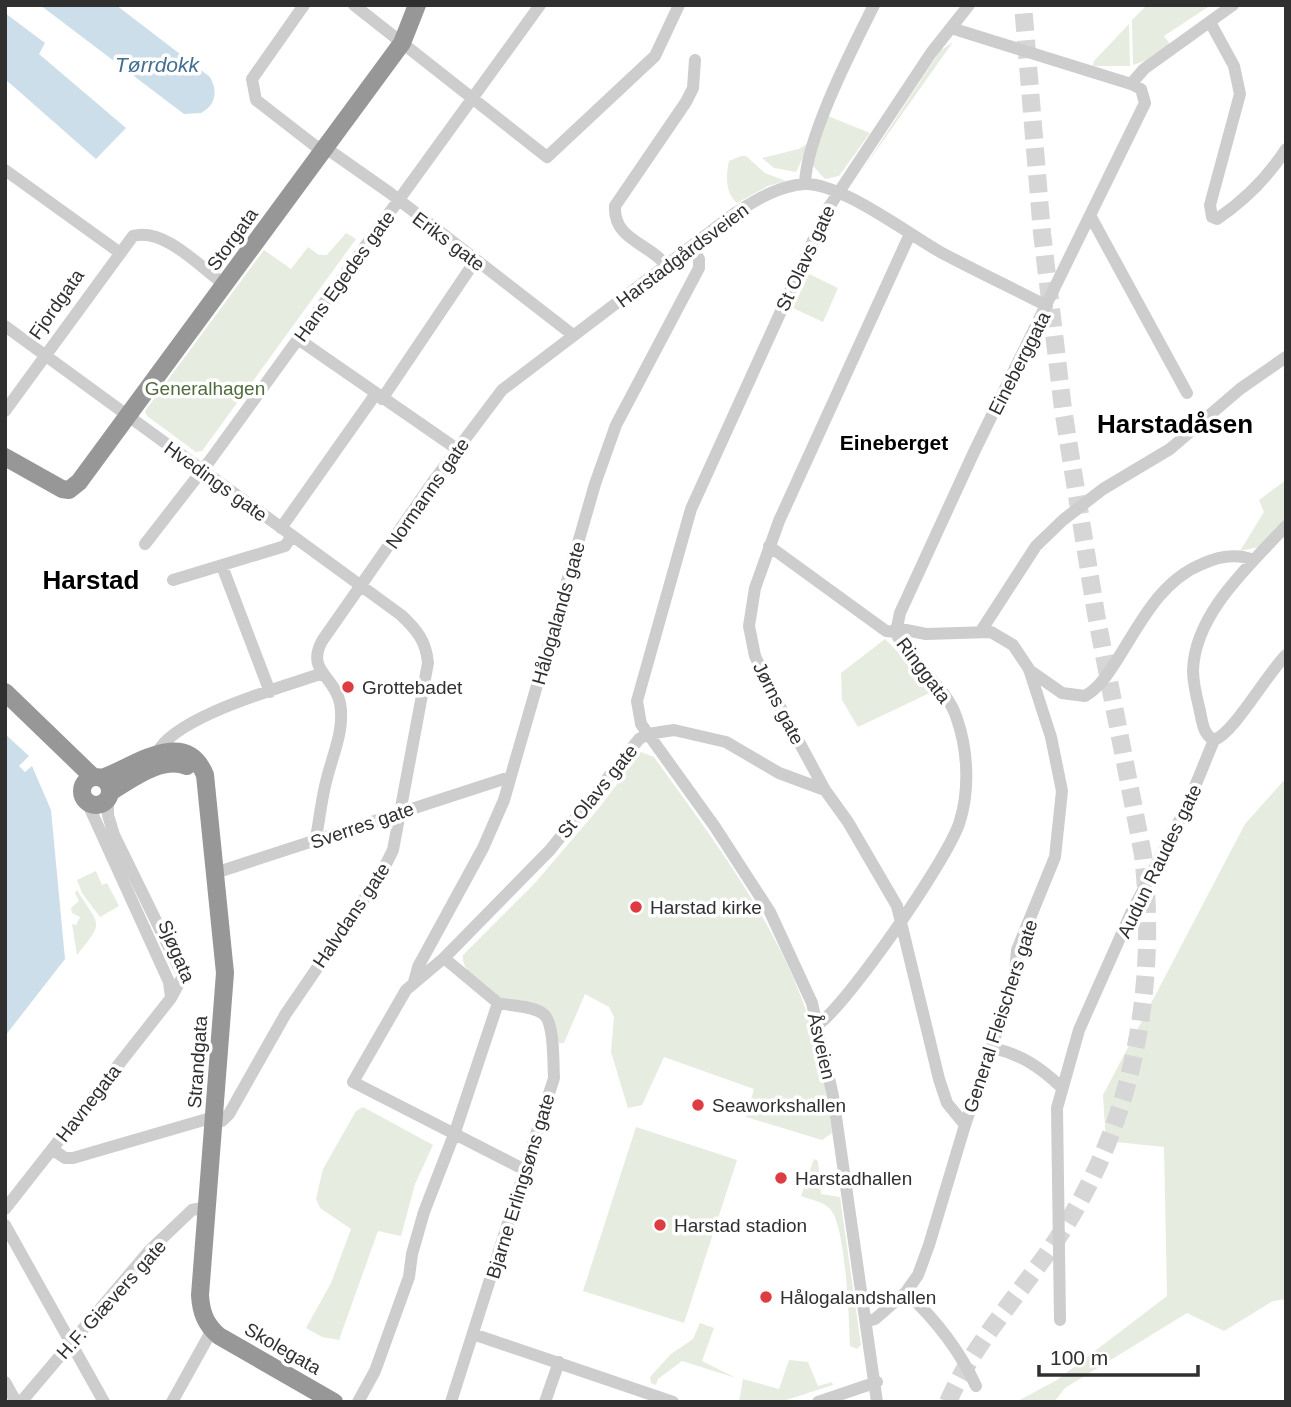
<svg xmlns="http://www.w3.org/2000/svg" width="1291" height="1407" font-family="Helvetica,sans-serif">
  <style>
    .green { fill: #e6ecdf }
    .water { fill: #cddeeb }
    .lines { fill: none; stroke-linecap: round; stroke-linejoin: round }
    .highway-tunnel { stroke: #d6d6d6; stroke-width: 18; stroke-dasharray: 18 9; stroke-linecap: butt }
    .minor { stroke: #cdcdcd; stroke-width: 12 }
    .highway { stroke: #979797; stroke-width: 18 }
    .poi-dot { fill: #dd3d42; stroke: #fff; stroke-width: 2.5 }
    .labels { text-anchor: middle; stroke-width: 7; stroke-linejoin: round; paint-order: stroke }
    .street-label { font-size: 19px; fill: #303030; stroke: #fff }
    .park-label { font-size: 19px; fill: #526a3f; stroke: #fff }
    .poi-label { font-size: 19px; fill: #303030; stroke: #fff; text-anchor: start }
    .water-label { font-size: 21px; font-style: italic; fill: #426e8f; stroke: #fff }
    .neighbourhood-label { font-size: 21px; font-weight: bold; fill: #000; stroke: #fff }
    .district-label { font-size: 26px; font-weight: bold; fill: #000; stroke: #fff }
  </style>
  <rect width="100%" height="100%" fill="#fff"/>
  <path class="green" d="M1147,5h64l-47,31 6,8 -23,16 -14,5 -1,-45z
    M1129,24l1,42h-37l1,-5z
    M953,42l-92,130 79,-121z
    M828,116l42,17 -31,43 -14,3 -12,-13 1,-13z
    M811,141l-15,31 -22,-4 -12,-10 37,-9z
    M741,156h5l19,17 21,8 -18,5 -31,17c-12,-10 -11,-28 -8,-42z
    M346,233l10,6 -154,212 -6,1 -49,-36 -2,-5 119,-161 27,19 17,-22 11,8h8z
    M809,274l29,14 -15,34 -30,-14z
    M1286,480v40l-23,26 -23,5 24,-39 -5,-12z
    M885,639l51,51 -78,37 -16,-27 -1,-27z
    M641,752l13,5c66,92 135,181 164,292 7,27 10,56 14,84l-10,7 -76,-23 8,-28 -90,-32 -22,48 -14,3 -17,-56 3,-35 -5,-10 -24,-13 -21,49h-8l-2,-17c-20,-11 -96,-44 -91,-71l72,-72 64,-75z
    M1286,778v521l-13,2 -49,30 -37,-18 -122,75 -11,14h-38l41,-22 110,-84 -3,-149 -58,-6 -3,-46 142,-271z
    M96,871l6,14 5,-2 12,23 -19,11 -18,-24 -5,-13z
    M77,890c22,37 29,29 0,65l-5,-31 4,1 4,-8 -8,-4 -1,-5 8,-7 -4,-8z
    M363,1107l70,38 -18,39 -14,52 -23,-5 -39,109 -17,-3 -16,-9 25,-45 20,-54 -31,-21 -4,-9 7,-30 33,-58z
    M636,1127l101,33 -53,163 -101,-32z
    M814,1159l4,2 3,33 19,3 21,148 -4,4 -7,-3c-1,-27 -4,-117 -19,-136 -6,-8 -20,-10 -30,-14z
    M700,1323l14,5 -12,33 34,17 -54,-17 -24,18 -2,6 -5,-2 -1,-6 21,-23 22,-15z
    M789,1360l19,2 10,24 14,-4 1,3 -53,17h-41l4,-23 36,10z"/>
  <path class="water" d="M40,5h76l94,72c8,14 6,28 -9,36l-17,1z
    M5,13l40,30 -6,11 87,74 -30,31 -91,-80z
    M5,734l24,22 -10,10 6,6 7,-6 19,44 14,149 -60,77z"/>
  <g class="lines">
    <path class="highway-tunnel" d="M948,1402c26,-60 73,-109 109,-163 76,-114 101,-249 86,-384l-47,-241 -33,-205 -21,-176 -19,-228"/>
    <path class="minor" d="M304,5l-52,74 4,21 58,45 19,8 57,40 183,142
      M354,5l193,152 108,-101 24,-51
      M1210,22l24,44 6,28 -30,111 2,12 5,2c28,-19 51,-42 69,-70
      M1131,84l13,-15 89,-64
      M5,170l114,82
      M805,184c1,-46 47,-135 69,-179
      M1091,217l96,176
      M910,234l-131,287 -24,67 -6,38 6,30 16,34 54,100 23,32 49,84 42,173 8,24 18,22
      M667,266c-18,-23 -54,-26 -52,-60l71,-104 7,-14 2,-28
      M5,326l396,289c16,15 25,26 27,48l-35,187 -13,26 -95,139 -56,99 -7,7 -9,2
      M298,339l159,110
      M382,399l93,-138
      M5,411l128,-175c31,-9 67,31 91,48
      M281,528l94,-133
      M145,544l66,-85 329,-454
      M769,546l117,85 10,1c12,33 50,51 61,87 11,32 13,72 2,105 -14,39 -108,175 -140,200
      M222,566l48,126
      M173,580l112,-34 7,-10
      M981,631l55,-85 27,-26 40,-31 67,-40 70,-60 46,-32
      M896,632l4,-19 74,-161 171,-349 -4,-14 -10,-5 -180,-56
      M1029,670l33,23 23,3c14,-8 23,-22 32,-36 23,-36 43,-79 85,-96 17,-8 34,-11 52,-4
      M1214,740c-12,-6 -12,-21 -15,-33 -3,-12 -6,-25 -6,-37 2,-57 57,-105 93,-144
      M1214,740c20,-7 52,-65 72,-85
      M157,753c18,-37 126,-66 166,-80
      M87,802l82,180 2,16 12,-22 -69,-141 -6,-20v-17
      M319,840l-2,-8c3,-17 5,-36 10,-54 6,-24 18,-49 13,-75 -6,-28 -34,-32 -18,-62l113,-162 67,-89 233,-177c21,-13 43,-27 69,-29 36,-2 104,50 138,69 34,18 70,35 105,53
      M215,873l295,-96
      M414,982l4,-15 65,-119 21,-48 91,-316 21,-59 83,-157v-9l-7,-12
      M993,1048c29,7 47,19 68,39
      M52,1149l13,9h8l141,-41
      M525,1170l-172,-88 53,-92 38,-32 106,-108 89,-111 9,-5 26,-4 52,12 53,31 46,17
      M5,1209l166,-211
      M5,1225l99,177
      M906,1292c29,27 53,57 70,94
      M1060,1320l-3,-212 22,-78 52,-117 56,-107 27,-66
      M868,1321l7,-2 31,-27 12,-17 11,-30 36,-120 49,-144 3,-31 38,-93 7,-66 -11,-54 -22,-68 -16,-24 -22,-13 -65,2 -30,-6
      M473,1334l200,68
      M5,1382l11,20
      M21,1402l129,-152 42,-40 15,-3
      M172,1402l40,-72
      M358,1402l17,-31 34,-94 3,-23 12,-42 31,-80 43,-129 -54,-45
      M451,1402l103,-324c-1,-15 1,-58 -12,-65 -10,-7 -31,-7 -44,-10
      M545,1402l14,-40
      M818,1402l59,-20
      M877,1402l-44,-306 -21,-93 -42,-91 -55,-85 -74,-103 -4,-23 54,-192 136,-299 104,-157 38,-48"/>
    <path class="highway" d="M5,457l57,32 7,1 10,-8 323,-439 15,-38
      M5,692l88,85
      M82 791a14 14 0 1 1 28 0a14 14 0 1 1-28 0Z
      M102,778c32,-11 83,-52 103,-3l20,198 -25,322c1,18 6,30 19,41l115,66
      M110,792c22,-13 51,-36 77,-26"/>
  </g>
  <g class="poi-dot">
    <circle cx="348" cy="687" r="7"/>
    <circle cx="636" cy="907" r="7"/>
    <circle cx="698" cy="1105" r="7"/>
    <circle cx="781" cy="1178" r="7"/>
    <circle cx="660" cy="1225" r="7"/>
    <circle cx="766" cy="1297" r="7"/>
  </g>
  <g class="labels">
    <g class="street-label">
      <text transform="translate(232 239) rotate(-54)" y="7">Storgata</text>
      <text transform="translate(449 241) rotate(37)" y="7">Eriks gate</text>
      <text transform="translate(682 255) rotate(-37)" y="7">Harstadgårdsveien</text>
      <text transform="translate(805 258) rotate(-65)" y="7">St Olavs gate</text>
      <text transform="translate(344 276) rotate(-54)" y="7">Hans Egedes gate</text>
      <text transform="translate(56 304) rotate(-55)" y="7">Fjordgata</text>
      <text transform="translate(1019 363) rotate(-63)" y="7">Eineberggata</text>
      <text transform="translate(216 481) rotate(36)" y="7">Hvedings gate</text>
      <text transform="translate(427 493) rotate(-55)" y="7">Normanns gate</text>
      <text transform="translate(558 613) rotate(-74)" y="7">Hålogalands gate</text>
      <text transform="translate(924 670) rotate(53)" y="7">Ringgata</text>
      <text transform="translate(779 703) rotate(63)" y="7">Jørns gate</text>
      <text transform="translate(597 791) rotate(-51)" y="7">St Olavs gate</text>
      <text transform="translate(362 825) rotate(-19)" y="7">Sverres gate</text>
      <text transform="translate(1159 861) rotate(-64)" y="7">Audun Raudes gate</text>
      <text transform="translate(351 915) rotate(-56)" y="7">Halvdans gate</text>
      <text transform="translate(177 951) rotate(67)" y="7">Sjøgata</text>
      <text transform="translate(1000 1016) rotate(-72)" y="7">General Fleischers gate</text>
      <text transform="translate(822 1046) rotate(77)" y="7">Åsveien</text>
      <text transform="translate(197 1062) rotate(-86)" y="7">Strandgata</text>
      <text transform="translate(88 1103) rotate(-52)" y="7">Havnegata</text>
      <text transform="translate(520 1186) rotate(-73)" y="7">Bjarne Erlingsøns gate</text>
      <text transform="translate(111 1299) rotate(-48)" y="7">H.F. Giævers gate</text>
      <text transform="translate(283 1348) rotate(30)" y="7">Skolegata</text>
    </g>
    <g class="park-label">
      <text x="205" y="395">Generalhagen</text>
    </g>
    <g class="poi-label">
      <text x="362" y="694">Grottebadet</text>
      <text x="650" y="914">Harstad kirke</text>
      <text x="712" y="1112">Seaworkshallen</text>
      <text x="795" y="1185">Harstadhallen</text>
      <text x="674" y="1232">Harstad stadion</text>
      <text x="780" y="1304">Hålogalandshallen</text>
    </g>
    <g class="water-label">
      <text x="157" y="72">Tørrdokk</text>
    </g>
    <g class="neighbourhood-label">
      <text x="894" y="450">Eineberget</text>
    </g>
    <g class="district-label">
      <text x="1175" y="433">Harstadåsen</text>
      <text x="91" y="589">Harstad</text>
    </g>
  </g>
  <rect width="1291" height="1407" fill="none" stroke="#303030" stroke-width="14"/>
  <path d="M1039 1365v10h159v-10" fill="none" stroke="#303030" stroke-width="3.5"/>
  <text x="1050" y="1365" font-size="21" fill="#303030" stroke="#ffffff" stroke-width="5" paint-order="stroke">100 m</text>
</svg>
